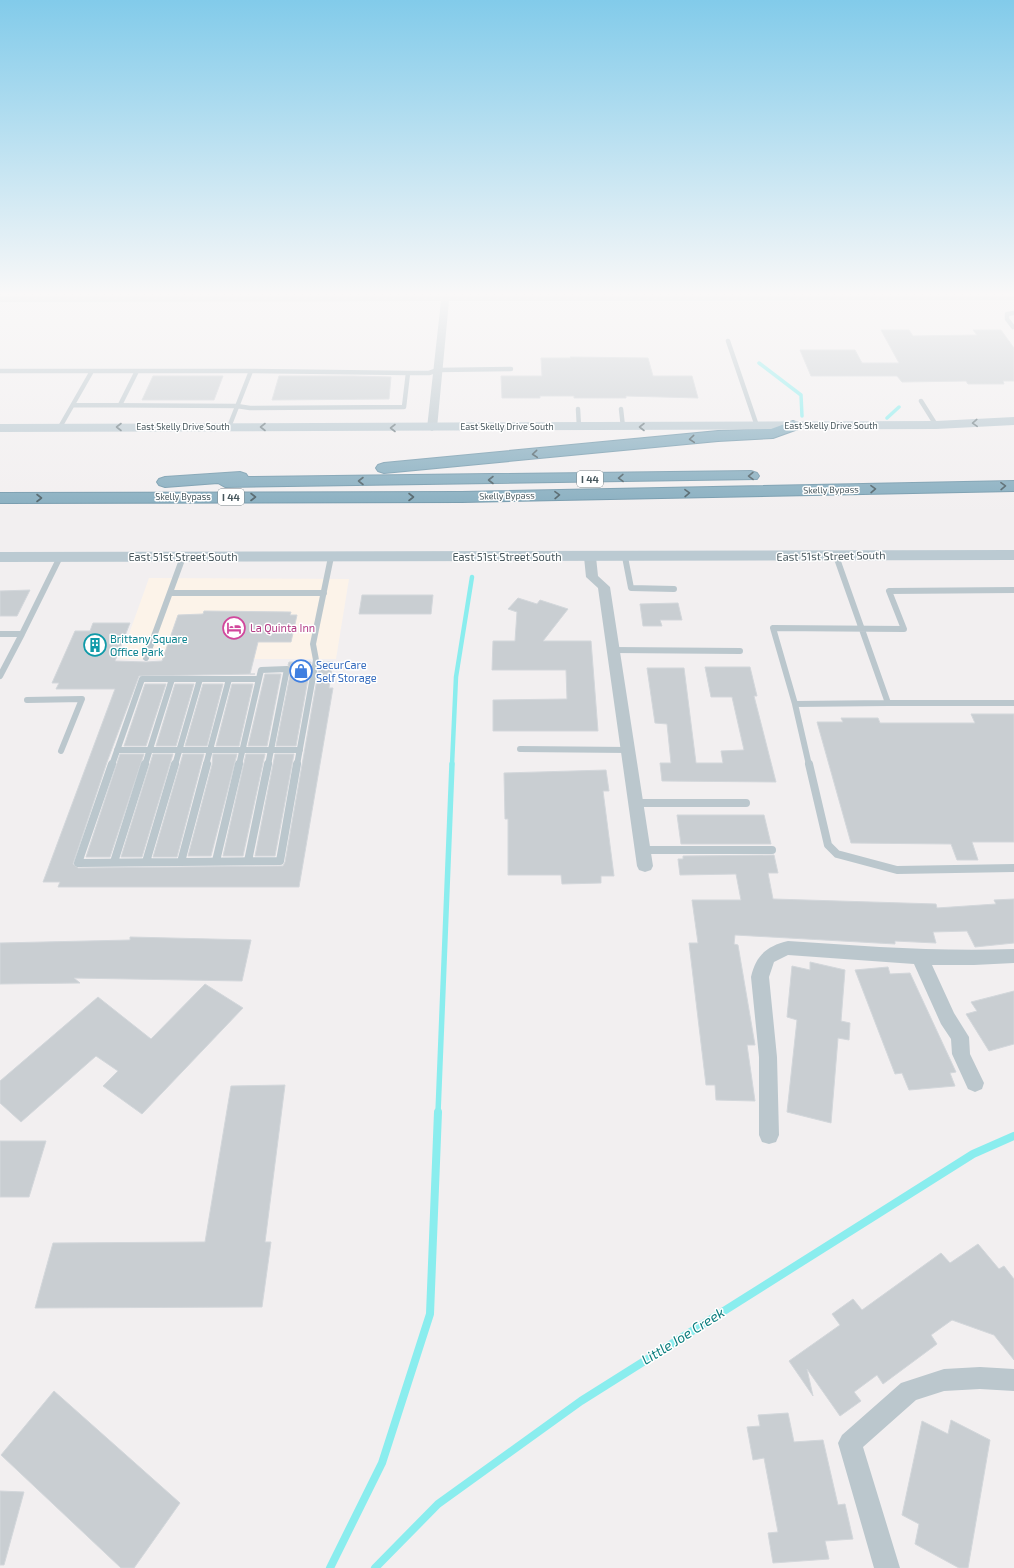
<svg xmlns="http://www.w3.org/2000/svg" width="1014" height="1568" font-family="'Exo 2',sans-serif">
  <style>
    .commercial { fill: #fcf3e9 }
    .lines { fill: none; stroke-linecap: round; stroke-linejoin: round }
    .stream-far3 { stroke: #8aedee; stroke-width: 3.5 }
    .stream-far2 { stroke: #8aedee; stroke-width: 4.5 }
    .stream-far1 { stroke: #8aedee; stroke-width: 5.5 }
    .stream { stroke: #8aedee; stroke-width: 8 }
    .building { fill: #c9ced2; stroke: #d3d7db }
    .highway-casing { stroke: #7298ab; stroke-width: 2 }
    .lane-far2 { stroke: #bbc7cd; stroke-width: 4.5 }
    .lane-far1 { stroke: #bbc7cd; stroke-width: 6 }
    .lane { stroke: #bbc7cd; stroke-width: 8 }
    .street { fill: #bbc7cd; fill-rule: evenodd }
    .secondary { fill: #bbcad2; fill-rule: evenodd }
    .highway { fill: #86adbf; fill-rule: evenodd }
    .oneway { stroke: #6a7a80 }
    .oneway2 { stroke: #4d6067 }
    .labels { text-anchor: middle; stroke-width: 3; stroke-linejoin: round; paint-order: stroke }
    .far-street-label { font-size: 9px; fill: #47575d; stroke: #fff }
    .shield { fill: #fff; stroke: #7e898e; stroke-width: 1 }
    .shield-label { font-size: 10px; font-weight: bold; fill: #47575d }
    .street-label { font-size: 11px; fill: #47575d; stroke: #fff }
    .hotel-label { font-size: 11px; fill: #b23c85; stroke: #fff; text-anchor: start }
    .culture-label { font-size: 11px; fill: #0d838f; stroke: #fff; text-anchor: start }
    .shop-label { font-size: 11px; fill: #366cbe; stroke: #fff; text-anchor: start }
    .near-water-label { font-size: 14px; font-style: italic; fill: #0c7e7e; stroke: #fff }
  </style>
  <rect width="100%" height="100%" fill="#f2eff0"/>
  <path class="commercial" d="M149,578l200,1 -13,80h-216z"/>
  <g class="lines">
    <path class="stream-far3" d="M759,363l42,32 1,21
      M887,418l12,-11"/>
    <path class="stream-far2" d="M452,765l4,-88 16,-100"/>
    <path class="stream-far1" d="M438,1113l14,-349"/>
    <path class="stream" d="M330,1568l52,-105 48,-149 8,-202
      M375,1568l63,-64 143,-103 392,-247 41,-18"/>
  </g>
  <path class="building" d="M881,330h28l4,6 64,-1 -4,-5h28l13,18v33h-11l1,3h-36l-2,-3 -64,1 -5,-6h-86l-11,-26h55l7,13h37z
    M570,357l78,1 5,18h39l6,22 -72,-2v2h-52v-2h-34v2h-38l-1,-22h41l-1,-18h30z
    M153,376h70l-9,24h-72z
    M279,376h74l38,1 -2,22 -117,1z
    M30,590l-13,26h-17v-25z
    M362,595h71l-2,19h-72z
    M518,598l19,6 3,-4 28,9 -25,32h48l7,90h-105v-31l74,-1 -1,-29h-74l1,-29h22l2,-29 -9,-3z
    M678,603l4,17h-22l2,6h-19l-3,-22z
    M204,611l87,1 -1,3h7l-6,27h-33l-8,32h5l-116,2 -32,86 -34,102 5,4 205,-2 2,-4 35,-200h13l-4,26h4l-34,199h-241l2,-5h-17l72,-193h-59l3,-6h-7l23,-52h15l3,-8h37l-15,38 31,1 16,-1 16,-46 25,-1z
    M289,662h22l-15,84h-20l15,-76 -3,-5z
    M705,667h45l7,29h-3l22,86 -114,-1 -2,-18h11l-4,-39 -12,-1 -8,-55h37l12,95h27l-2,-12 23,-1 -12,-53h-21z
    M265,674h16l-14,72h-19z
    M145,684h21l-20,62h-22z
    M175,684h19l-18,62h-20z
    M203,684h20l-16,62h-22z
    M232,684h21l-14,62h-23z
    M971,714h43v128h-42l6,18h-21l-6,-16 -100,-1 -34,-121h26l-2,-4h37l2,5h95z
    M120,754h24l-34,103h-24z
    M153,754h20l-31,103h-21z
    M183,754h21l-27,103h-24z
    M213,754h24l-26,102h-23l24,-91z
    M246,754h19l-22,102h-20z
    M275,754h19l-19,102h-20z
    M606,770l3,21h-6l11,85h-13v7l-39,1 -1,-9h-53v-56h-3l-1,-46z
    M677,815h87l7,29h-90z
    M774,855l4,18h-10l5,26 163,5 1,4 59,-4 -2,-4 20,-1v44l-39,4 -8,-16 -34,1 3,11 -41,-2v3l-160,-9 -1,9 4,1 17,100h-8l8,56 -39,-1 -1,-15h-9l-17,-142h9l-6,-43h49l-5,-26 -56,1 -2,-16h5v-3z
    M130,937l121,3 -9,41 -168,-3 6,5 -80,1v-41l130,-3z
    M810,962l35,8 -4,51 9,2 -1,17 -11,-2 -7,85 -44,-11 10,-92 -10,-3 5,-51 18,4z
    M888,967l2,7 20,-1 46,99 -6,1 5,13 -46,4 -7,-17 -7,1 -40,-104z
    M205,984l38,24 -101,106 -39,-28 15,-15 -22,-15 -75,66 -21,-19v-22l98,-84 53,42z
    M1014,991v53l-25,7 -23,-37 11,-3 -6,-9z
    M285,1085l-20,157h6l-9,65 -227,1 18,-65 152,-1 26,-156z
    M0,1141h46l-17,56h-29z
    M978,1244l21,25 5,-3 10,13v81l-20,-25 -42,-15 -21,15 6,9 -54,40 -6,-9 -23,17 7,9 -21,15 -33,-47 6,27 -24,-35 51,-36 -8,-11 21,-15 9,11 79,-57 9,10z
    M54,1391l126,112 -46,65h-13l-120,-113z
    M788,1413l6,29 29,-2 15,65 7,-1 8,35 -28,2 4,18 -56,4 -5,-30 10,-1 -14,-74 -11,2 -6,-33 13,-1 -2,-11z
    M951,1420l39,20 -22,128h-9l-44,-24 4,-20 -17,-9 20,-94 26,13z
    M0,1491l24,1 -20,73h-4z"/>
  <g class="lines">
    <g class="highway-casing">
      <path id="highway" d="M793,421l5,2 3,3 -3,3 -25,9 -55,3 -334,32 -6,-2 -2,-3 2,-3 6,-2 334,-32 53,-2z
        M751,471l6,2 2,3 -2,3 -532,8 -7,-4 -53,4 -6,-2 -2,-3 2,-3 6,-2 75,-5 6,2 2,3z
        M1014,481v10l-552,11 -462,1v-10l462,-1z"/>
    </g>
    <path class="lane-far2" d="M1013,327l-6,-8v-5l7,-1
      M728,341l29,85
      M0,371h92
      M251,371l157,2
      M921,401l15,24
      M73,405l164,1 13,2 154,-1 4,-34h21l9,-3 73,-1
      M120,405l17,-34h114l-22,56
      M578,409l1,18
      M621,409l2,18
      M60,427l32,-56h45"/>
    <path class="lane-far1" d="M625,557l6,31 43,1
      M171,593h153
      M0,634h22l-22,42
      M22,634l38,-77
      M614,650l126,1
      M146,658l37,-101
      M27,700l55,-1 -21,52
      M888,703h126
      M795,704l-22,-76 131,1 -15,-38 125,-1
      M520,749l108,1
      M117,750h183
      M112,765l30,-86h116
      M145,765l27,-86
      M175,765l25,-86
      M206,765l23,-86
      M239,765l22,-95 26,-1 -19,96
      M297,765l19,-105 -3,-16 18,-87
      M809,765l-14,-61 93,-1 -52,-147"/>
    <path class="lane" d="M112,764l-34,99 202,-2 17,-97
      M809,764l19,81 9,9 60,16 117,-2
      M636,803h110
      M643,850h129
      M216,861l23,-97
      M248,861l20,-97
      M114,862l31,-98
      M146,862l29,-98
      M181,862l26,-98"/>
    <path class="street" d="M0,296h1014v4l-565,1 -12,127 -5,3 -5,-3 14,-127 -441,1z
      M590,553l6,4 2,19 12,11 43,279 -2,4 -6,2 -6,-2 -2,-4 -39,-278 -12,-11 -2,-20z
      M788,941c75,5 150,11 226,8v14l-40,2h-42l22,48 15,24 1,17 14,29 -2,6 -7,3 -7,-3 -16,-35 -1,-15 -10,-15 -27,-60 -126,-9 -14,7 -5,15 8,80 2,78 -3,7 -7,2 -7,-2 -3,-7v-78l-8,-80c5,-22 16,-31 37,-36z
      M980,1367l34,2v22l-34,-2 -36,2 -28,9 -53,47 37,121h-26l-36,-125 4,-8 59,-52 43,-14z"/>
    <path class="secondary" d="M1014,417v8l-78,4 -936,3v-8l936,-3z
      M1014,550v10l-1014,2v-10z"/>
    <use href="#highway" class="highway"/>
  </g>
  <defs><path id="oneway-chevron" d="M-2-3.5L2.5 0L-2 3.5" fill="none" stroke-width="1.6" stroke-linecap="round" stroke-linejoin="round"/></defs>
  <g class="oneway">
    <use href="#oneway-chevron" transform="translate(975 423) rotate(177)"/>
    <use href="#oneway-chevron" transform="translate(119 427) rotate(-180)"/>
    <use href="#oneway-chevron" transform="translate(263 427) rotate(-180)"/>
    <use href="#oneway-chevron" transform="translate(642 427) rotate(180)"/>
    <use href="#oneway-chevron" transform="translate(393 428) rotate(-180)"/>
  </g>
  <g class="oneway2">
    <use href="#oneway-chevron" transform="translate(692 439) rotate(175)"/>
    <use href="#oneway-chevron" transform="translate(535 454) rotate(175)"/>
    <use href="#oneway-chevron" transform="translate(751 476) rotate(179)"/>
    <use href="#oneway-chevron" transform="translate(621 478) rotate(179)"/>
    <use href="#oneway-chevron" transform="translate(491 480) rotate(180)"/>
    <use href="#oneway-chevron" transform="translate(361 481) rotate(180)"/>
    <use href="#oneway-chevron" transform="translate(1003 486) rotate(-1)"/>
    <use href="#oneway-chevron" transform="translate(873 489) rotate(-1)"/>
    <use href="#oneway-chevron" transform="translate(687 493) rotate(-1)"/>
    <use href="#oneway-chevron" transform="translate(557 495) rotate(-1)"/>
    <use href="#oneway-chevron" transform="translate(253 497)"/>
    <use href="#oneway-chevron" transform="translate(411 497)"/>
    <use href="#oneway-chevron" transform="translate(39 498)"/>
  </g>
  <linearGradient id="sky" x2="0" y2="1"><stop stop-color="#82cbea"/><stop offset="0.57" stop-color="#f9f8f8"/><stop offset="1" stop-color="#f9f8f8" stop-opacity="0"/></linearGradient>
  <rect width="1014" height="516" fill="url(#sky)"/>
  <defs>
    <g id="hotel-ring" transform="scale(1.15)"><circle r="9.5" fill="#fff" stroke="#d1479c" stroke-width="1.5"/><path d="M-6-4.5h1.5V1H6V5H4.5V3h-9V5H-6ZM-4 0a1.8 1.8 0 1 1 3.6 0ZM.5 0V-2.5h3Q6-2.5 6 0Z" fill="#d1479c"/></g>
    <g id="building-ring" transform="scale(1.15)"><circle r="9.5" fill="#fff" stroke="#0f9aa8" stroke-width="1.5"/><path d="M-4-6H4V6H1V3H-1V6H-4ZM-2.5-4.3h1.7v1.8h-1.7ZM.8-4.3h1.7v1.8H.8ZM-2.5-1h1.7V.8h-1.7ZM.8-1h1.7V.8H.8Z" fill="#0f9aa8"/></g>
    <g id="shop-ring" transform="scale(1.15)"><circle r="9.5" fill="#fff" stroke="#3f7fe0" stroke-width="1.5"/><path d="M-5-2.5h2.3a2.7 3.5 0 0 1 5.4 0H5L5.5 6h-11ZM-1.5-2.5h3a1.5 2.3 0 0 0-3 0Z" fill="#3f7fe0"/></g>
  </defs>
  <g fill-rule="evenodd">
    <use href="#hotel-ring" x="234" y="628"/>
    <use href="#building-ring" x="95" y="645"/>
    <use href="#shop-ring" x="301" y="671"/>
  </g>
  <g class="labels">
    <g class="far-street-label">
      <text x="831" y="429">East Skelly Drive South</text>
      <text x="183" y="430">East Skelly Drive South</text>
      <text x="507" y="430">East Skelly Drive South</text>
      <text transform="translate(831 490) rotate(-1)" y="3">Skelly Bypass</text>
      <text transform="translate(507 496) rotate(-1)" y="3">Skelly Bypass</text>
      <text x="183" y="500">Skelly Bypass</text>
    </g>
    <g class="shield">
      <rect x="577" y="471" width="26" height="16" rx="3"/>
      <rect x="218" y="489" width="26" height="16" rx="3"/>
    </g>
    <g class="shield-label">
      <text x="590" y="483">I 44</text>
      <text x="231" y="501">I 44</text>
    </g>
    <g class="street-label">
      <text transform="translate(831 556) rotate(-1)" y="4">East 51st Street South</text>
      <text x="183" y="561">East 51st Street South</text>
      <text x="507" y="561">East 51st Street South</text>
    </g>
    <g class="hotel-label">
      <text x="250" y="632">La Quinta Inn</text>
    </g>
    <g class="culture-label">
      <text x="110" y="643">Brittany Square<tspan x="110" dy="13">Office Park</tspan></text>
    </g>
    <g class="shop-label">
      <text x="316" y="669">SecurCare<tspan x="316" dy="13">Self Storage</tspan></text>
    </g>
    <g class="near-water-label">
      <text transform="translate(683 1336) rotate(-32)" y="5">Little Joe Creek</text>
    </g>
  </g>
</svg>
